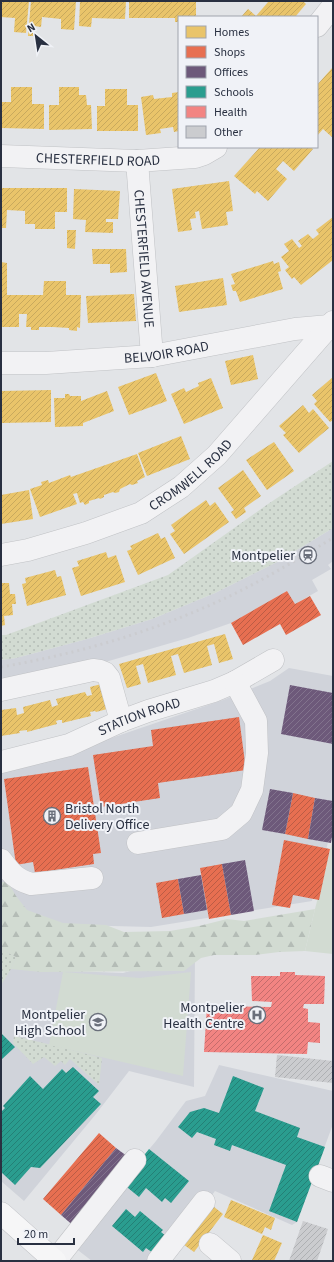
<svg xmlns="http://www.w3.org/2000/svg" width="334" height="1262" font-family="'Source Sans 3',sans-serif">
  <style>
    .built { fill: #d0d3da }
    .grass { fill: url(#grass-dots) }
    .forest { fill: url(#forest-firs) }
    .park { fill: #d2dbd2 }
    .homes { fill: url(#homes-hatch) }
    .shops { fill: url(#shops-hatch) }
    .offices { fill: url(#offices-hatch) }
    .schools { fill: url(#schools-hatch) }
    .health { fill: url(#health-hatch) }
    .building { fill: url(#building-hatch) }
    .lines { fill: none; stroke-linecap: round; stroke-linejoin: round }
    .minor-casing { stroke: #c0c2c5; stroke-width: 23 }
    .major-casing { stroke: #bfc1c5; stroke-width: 23 }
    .minor { stroke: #f2f2f4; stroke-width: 22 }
    .major { stroke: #f6f6f7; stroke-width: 22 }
    .rail { stroke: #cbccd0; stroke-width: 3; stroke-dasharray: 2 4; stroke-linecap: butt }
    .labels { text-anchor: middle; stroke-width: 4; stroke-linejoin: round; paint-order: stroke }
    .street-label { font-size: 14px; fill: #293041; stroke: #f0f2f7 }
    .poi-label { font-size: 14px; fill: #293041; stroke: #f0f2f7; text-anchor: end }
  </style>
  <defs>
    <pattern id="grass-dots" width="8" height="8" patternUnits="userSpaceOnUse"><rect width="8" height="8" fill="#d2dbd2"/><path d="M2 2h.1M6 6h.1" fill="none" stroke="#b4bcb6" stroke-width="1.8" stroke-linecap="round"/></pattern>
    <pattern id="forest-firs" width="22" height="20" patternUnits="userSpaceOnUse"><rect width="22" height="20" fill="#d2dbd2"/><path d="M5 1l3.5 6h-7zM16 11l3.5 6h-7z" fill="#b4bcb6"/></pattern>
    <pattern id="homes-hatch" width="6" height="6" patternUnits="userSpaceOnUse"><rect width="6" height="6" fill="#e9c46a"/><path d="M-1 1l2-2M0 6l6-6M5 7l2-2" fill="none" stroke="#c8a95d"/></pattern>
    <pattern id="shops-hatch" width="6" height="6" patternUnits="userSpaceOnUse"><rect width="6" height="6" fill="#e76f51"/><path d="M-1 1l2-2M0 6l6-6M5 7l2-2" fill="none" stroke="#bb5c45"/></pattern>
    <pattern id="offices-hatch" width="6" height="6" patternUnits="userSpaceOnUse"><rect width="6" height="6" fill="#6d597a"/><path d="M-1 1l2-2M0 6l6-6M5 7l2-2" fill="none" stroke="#82738d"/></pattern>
    <pattern id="schools-hatch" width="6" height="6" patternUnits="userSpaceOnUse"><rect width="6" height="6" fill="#2a9d8f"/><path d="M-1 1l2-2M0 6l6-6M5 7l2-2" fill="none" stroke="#248076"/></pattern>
    <pattern id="health-hatch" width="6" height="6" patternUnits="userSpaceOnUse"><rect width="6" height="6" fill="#f28482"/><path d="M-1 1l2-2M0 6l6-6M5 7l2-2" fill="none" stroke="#c46c6c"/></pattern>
    <pattern id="building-hatch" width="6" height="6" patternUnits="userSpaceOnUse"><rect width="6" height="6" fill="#cbcccf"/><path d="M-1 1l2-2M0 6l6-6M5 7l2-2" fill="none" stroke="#aeb0b3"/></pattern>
  </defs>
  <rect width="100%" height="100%" fill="#e2e4e7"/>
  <path class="built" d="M333,528v33l-5,4 3,4 -19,11 6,11 -23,13 -8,-13 -56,32 -43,15 -100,29 -87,18v-25l15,-2 71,-19 65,-20 63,-26 62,-31z
    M289,668l44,8v148l-21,77 -161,26 -116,-3 9,46 79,3 72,-20 -1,134 -65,-16 -33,43 -72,87 -23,-20v-412l87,-23 135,-46 47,-19z
    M219,1065l114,26v33l-36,98 -5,3 -77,-34 -53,70h-70l-22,-17 86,-103 30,-40 19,-5z"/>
  <path class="grass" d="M333,461v67l-56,34 -62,31 -63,26 -65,20 -71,19 -15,2v-25h5l162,-60 100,-71z
    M1,949l15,8 -5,12 -10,16z
    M14,1036l38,9 50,13 -3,27 -29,-26 -5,6 -4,-4 -6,5 -11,-9 -11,7 -20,-21z"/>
  <path class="forest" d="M1,882h7l8,14 11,14 36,13 43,2 18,7 46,-1 29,-5 28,-7 17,2 71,-12 -10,42 -26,1 -24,3h-41l-13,3 -17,13h-8l-135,1 -30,-3 5,-12 -15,-8z"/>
  <path class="park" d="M333,839v115l-28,-3 10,-42z
    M63,972l77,6 51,-6 -8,104 -134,-31z"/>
  <path class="homes" d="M1,1h28l-3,32 -12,-1 1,-14 -14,-1z
    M31,1h45l-2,29 -13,-1v-10l-19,-2 -1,10 -7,-1 -1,10h-5z
    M80,1h46l-1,18 -33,-1 -1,9 -12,-1z
    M129,1h67v16h-17v5h-4v-4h-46z
    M269,1h34l3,3 -11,13h-54l7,-8 8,7z
    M333,67v71l-10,-9 -6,7v-51z
    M11,87h21v17h12v25l-43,-1 1,-26h9z
    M59,87h20v8h7l1,10h4l1,24 -43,1v-25h10z
    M105,89h22v16h11v26h-41v-25h8z
    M179,92v39l-5,1 -1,-5 -13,2 1,4 -15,2 -5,-38 12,-2 1,4 18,-2v-4z
    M260,147h50l3,2 -19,22 -11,-10 -7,8 11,10 -19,22 -11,-10 -2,3 -21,-18z
    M229,181l4,30 -7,1 2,13 -26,4 -3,-18 -4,1 1,6 -6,1 2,11 -14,2 -6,-43z
    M1,188h66v24h-12v17h-20v-5h-10v-13l-18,-1 -1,18h-5z
    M74,189l46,2 -2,28h-12v3h7v11l-28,-1 1,-12 -13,-1z
    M333,217v43l-32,25 -7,-8 -2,2 -7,-9 4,-3 -8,-10 8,-6 -5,-7 8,-5 7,9 3,-2 -4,-5 10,-7 5,5 6,-5 -3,-4z
    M67,230h9l-1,19 -8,-1z
    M92,249h34l1,23 -17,1v-9h-17z
    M273,261l1,3 5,-2 2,9 -3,1 5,17 -43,13 -4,-11h-3l-2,-6 4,-1 -4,-10z
    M1,262l6,1v32h36l1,-14h22v14h15l-1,33 -3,-1v4l-8,-1v-2l-16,-1h-14v3h-8v-3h-5l1,-13h-8v13h-18z
    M223,278l4,27 -48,7 -4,-26z
    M134,294l2,27 -48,2 -2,-27z
    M253,355l5,24 -27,6 -6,-24z
    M156,373l11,28 -38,14 -11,-28z
    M333,377v43l-3,2 -16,-18 3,-3 -5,-6z
    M211,378l12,30 -39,16 -13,-30 13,-6 2,4 13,-6 -1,-3z
    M51,390v32l-50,1v-32z
    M107,391l7,20 -31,12v3l-28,1 -1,-29h11v-4h4l1,2h11v5z
    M303,405l6,8 4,-4 16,19 -30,25 -16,-18 3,-2 -7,-7z
    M181,436l9,23 -43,17 -9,-23z
    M274,442l20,29 -27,19 -21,-30z
    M137,454l8,23 -8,4 1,2 -6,2 -2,-1 -10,5 -1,3 -4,1 -2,-1 -9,3v2l-4,2 -1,-1 -10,3v2l-4,2 -2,-3 -3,1 -3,-10 -4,1 4,10 -37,13 -10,-28 12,-4 -1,-3 7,-2 1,3 21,-8 1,2z
    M243,470l18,26 -17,12 2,4 -10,7 -5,-7 3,-2 -16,-22z
    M29,490l4,29 -32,5v-29z
    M206,500l4,6 5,-4 14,20 -45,32 -14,-20 5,-3 -4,-6z
    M158,533l3,6 4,-2 10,21 -37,17 -11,-24 5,-2 -2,-3z
    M106,552l2,6 8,-3 9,27 -44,14 -9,-28 7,-2 -2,-5z
    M55,570l2,7 4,-1 5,19 -39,11 -5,-22 4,-1 -1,-5z
    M1,583h8l1,11h5l1,10h-4l1,11 -9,1 1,9 -4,1z
    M225,634l8,25 -14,4 -5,-19 -7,2 5,19 -28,8 -6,-19 -7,2 5,19 -28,8 -5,-19 -7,2 5,18 -14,4 -8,-24z
    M105,683l6,25 -15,4 -1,-1 -5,1 1,4 -29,7v-3h-3l-3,1 1,3 -30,8v-2l-8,1 1,2 -19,3v-26l15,-2 1,7 7,-2 -1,-6 27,-7 2,7 6,-2 -2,-6 29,-7 2,4 5,-1 -2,-8z
    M231,1200l44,18 -4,12 -6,-3 -3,7 -38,-17z
    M209,1203l14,11 -29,38 -14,-10z
    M263,1235l19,8 -8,18h-19l-3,-1z"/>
  <path class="shops" d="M287,591l8,13 15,-8 11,19 -35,20 -6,-11 -37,21 -12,-22z
    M239,717l7,53 -88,13 2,15 -59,9 -8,-52 60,-9 -2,-16z
    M88,767l13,86 -8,1 1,10 -59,9 -2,-11 -17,3 -12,-86z
    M293,793l22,5 -7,41 -23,-5z
    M284,840l46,9 -11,51 -26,-5 -3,13 -18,-3z
    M222,864l9,51 -22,4 -9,-51z
    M178,879l6,35 -22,4 -6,-35z
    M99,1133l17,15 -55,67 -18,-16z"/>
  <path class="offices" d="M290,685l43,8v51l-52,-10z
    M270,789l23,4 -8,41 -23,-4z
    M315,798l18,3v30l-2,12 -23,-4z
    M245,860l9,51 -23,4 -9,-51z
    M201,875l6,35 -23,4 -6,-35z
    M116,1148l15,11 -55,69 -15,-13z"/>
  <path class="schools" d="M1,1033l14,14 -14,13z
    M73,1067l26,24 -6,6 8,7 -61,64 -9,-1 -16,18 -14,-13v-60l4,-4 -2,-2 27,-30 13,13 19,-20 4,4z
    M233,1076l31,12 -9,23 45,17 -3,9 28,10 -28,75 -28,-11 17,-46 -54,-20 -2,6 -16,-6 2,-6 -19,-7 -5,6 -14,-11 12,-15 14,-4 15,5z
    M149,1149l40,32 -18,22 -6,-5 -3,4 -16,-14 -7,9 -17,-14z
    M126,1209l9,8 5,-6 23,19 -2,2 6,5 -14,16 -7,-5 -3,4 -31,-26z"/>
  <path class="health" d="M280,972h15v3l30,1 -1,28h-20l-1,4 5,1v13l12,1v20l-12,-1 -1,12 -103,-2 3,-46 64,1 1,-5 -20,-1 -1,-25h29z"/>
  <path class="building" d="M277,1055l56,6v22l-58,-6z
    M303,1221l25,8 -11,32h-28z"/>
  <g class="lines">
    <g class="minor-casing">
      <g id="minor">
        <path d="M317,26l16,-20"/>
        <path id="s1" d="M1,156l136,5 58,-4 9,-3 12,-7"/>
        <path id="s2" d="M137,161l15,195"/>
        <path id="s3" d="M1,363h45l106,-7 143,-27 34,-3"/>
        <path id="s4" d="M1,555l27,-5 58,-17 55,-20 40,-26 36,-32 116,-133"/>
        <path d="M1,690l92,-20 7,1 5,2 4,5 12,43"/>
        <path id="s5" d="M1,762l68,-17 52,-24 27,-10 66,-20 21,-9 38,-22"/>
        <path d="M138,843l84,-14 19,-16 11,-23 5,-37 -1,-32 -21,-39"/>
        <path d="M1,860c10,13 14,19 30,24l61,-6"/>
        <path d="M320,1176l13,5"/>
        <path d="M210,1244l20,17"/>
        <path d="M55,1261l80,-101"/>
        <path d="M158,1261l46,-59"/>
      </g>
    </g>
    <g class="major-casing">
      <path id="major" d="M1,1213l54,48"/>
    </g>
    <use href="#minor" class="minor"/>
    <use href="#major" class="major"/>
    <path class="rail" d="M1,667c75,-13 148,-34 218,-66 40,-18 77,-41 114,-63"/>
  </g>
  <defs>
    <g id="station-ring" transform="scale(0.9)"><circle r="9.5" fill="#f0f2f7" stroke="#6a6f7b" stroke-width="1.5"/><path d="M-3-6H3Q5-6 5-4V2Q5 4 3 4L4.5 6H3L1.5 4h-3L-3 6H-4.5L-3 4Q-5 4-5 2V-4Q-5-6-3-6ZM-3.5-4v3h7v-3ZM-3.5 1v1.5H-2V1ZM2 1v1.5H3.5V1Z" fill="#6a6f7b"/></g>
    <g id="building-ring" transform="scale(0.9)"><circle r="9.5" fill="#f0f2f7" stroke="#6a6f7b" stroke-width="1.5"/><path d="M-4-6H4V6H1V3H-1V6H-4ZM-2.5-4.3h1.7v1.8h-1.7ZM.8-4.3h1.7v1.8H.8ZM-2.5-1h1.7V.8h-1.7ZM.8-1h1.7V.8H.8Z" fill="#6a6f7b"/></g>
    <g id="hospital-ring" transform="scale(0.9)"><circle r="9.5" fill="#f0f2f7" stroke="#6a6f7b" stroke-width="1.5"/><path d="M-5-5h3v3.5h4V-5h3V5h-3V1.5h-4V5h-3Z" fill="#6a6f7b"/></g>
    <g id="school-ring" transform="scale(0.9)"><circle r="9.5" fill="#f0f2f7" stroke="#6a6f7b" stroke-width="1.5"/><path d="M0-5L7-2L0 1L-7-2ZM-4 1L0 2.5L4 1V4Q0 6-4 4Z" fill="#6a6f7b"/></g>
  </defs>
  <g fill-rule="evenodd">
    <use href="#station-ring" x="308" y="555"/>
    <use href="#building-ring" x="52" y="816"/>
    <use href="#hospital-ring" x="257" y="1015"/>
    <use href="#school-ring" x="98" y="1022"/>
  </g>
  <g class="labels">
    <g class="street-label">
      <text dy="5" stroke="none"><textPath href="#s1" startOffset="97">CHESTERFIELD ROAD</textPath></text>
      <text dy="5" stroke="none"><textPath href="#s2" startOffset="98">CHESTERFIELD AVENUE</textPath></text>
      <text dy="5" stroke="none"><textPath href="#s3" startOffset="166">BELVOIR ROAD</textPath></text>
      <text dy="5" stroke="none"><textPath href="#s4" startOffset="209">CROMWELL ROAD</textPath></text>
      <text dy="5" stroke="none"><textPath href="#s5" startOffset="146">STATION ROAD</textPath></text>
    </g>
    <g class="poi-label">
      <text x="295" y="560">Montpelier</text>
      <text x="65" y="813" text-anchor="start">Bristol North<tspan x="65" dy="16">Delivery Office</tspan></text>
      <text x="244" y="1012">Montpelier<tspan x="244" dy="16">Health Centre</tspan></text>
      <text x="85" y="1019">Montpelier<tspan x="85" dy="16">High School</tspan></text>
    </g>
  </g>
  <rect width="334" height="1262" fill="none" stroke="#293041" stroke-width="4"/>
  <rect x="178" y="16" width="140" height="132" fill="#f0f2f7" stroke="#a0a4ae"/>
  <rect x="186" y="26" width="20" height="12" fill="#e9c46a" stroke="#a0a4ae"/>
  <text x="214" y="36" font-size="12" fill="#293041">Homes</text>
  <rect x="186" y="46" width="20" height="12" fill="#e76f51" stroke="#a0a4ae"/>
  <text x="214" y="56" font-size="12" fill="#293041">Shops</text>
  <rect x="186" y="66" width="20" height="12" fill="#6d597a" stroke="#a0a4ae"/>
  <text x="214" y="76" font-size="12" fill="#293041">Offices</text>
  <rect x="186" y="86" width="20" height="12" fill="#2a9d8f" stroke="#a0a4ae"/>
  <text x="214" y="96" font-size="12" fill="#293041">Schools</text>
  <rect x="186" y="106" width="20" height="12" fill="#f28482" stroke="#a0a4ae"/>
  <text x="214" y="116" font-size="12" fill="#293041">Health</text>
  <rect x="186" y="126" width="20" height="12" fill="#cbcccf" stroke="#a0a4ae"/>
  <text x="214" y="136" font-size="12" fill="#293041">Other</text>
  <g transform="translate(36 36) rotate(330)" stroke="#f0f2f7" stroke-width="3" paint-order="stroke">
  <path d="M0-3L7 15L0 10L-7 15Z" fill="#293041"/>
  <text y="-6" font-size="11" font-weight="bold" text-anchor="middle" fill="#293041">N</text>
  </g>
  <path d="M18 1238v6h56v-6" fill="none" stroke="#293041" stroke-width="2"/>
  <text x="24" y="1238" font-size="12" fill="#293041" stroke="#f0f2f7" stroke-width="3" paint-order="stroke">20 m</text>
</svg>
